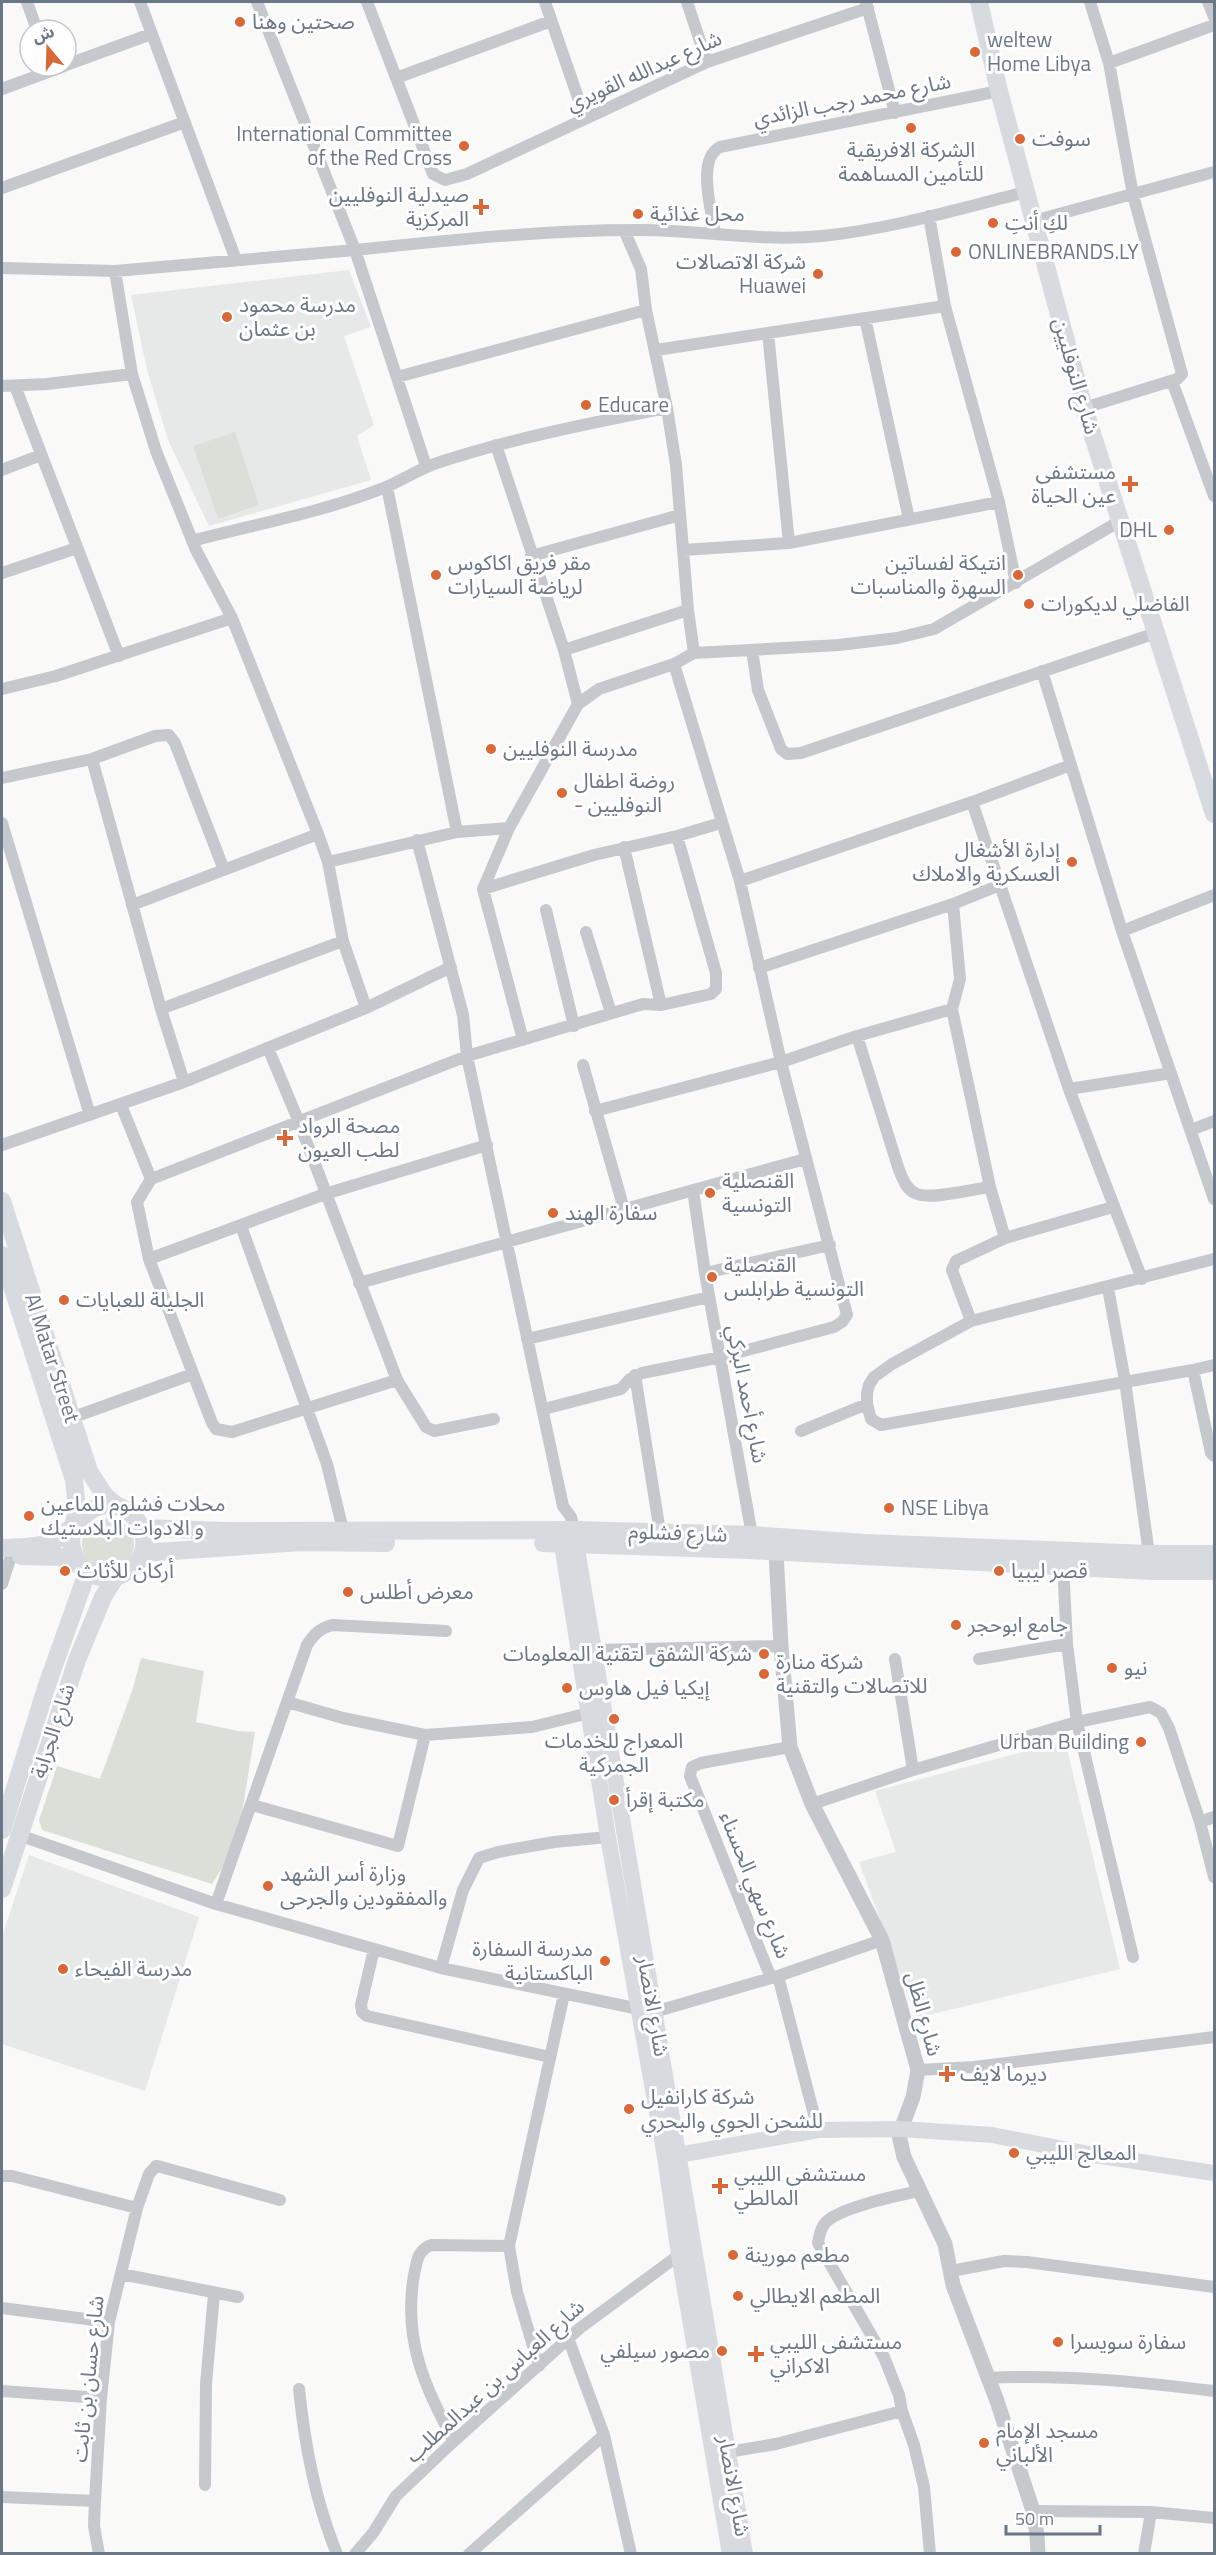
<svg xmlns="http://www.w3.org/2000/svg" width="1216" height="2555" font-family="'Titillium Web','Noto Sans Arabic',sans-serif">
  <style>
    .built { fill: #e7e8e8 }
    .green { fill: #dae0d8 }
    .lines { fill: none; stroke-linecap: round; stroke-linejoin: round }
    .minor { stroke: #c5c8cc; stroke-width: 12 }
    .tertiary { stroke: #c5c8cc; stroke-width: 15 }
    .secondary { stroke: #d7dbdf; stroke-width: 16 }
    .primary { stroke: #d7dbdf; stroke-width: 18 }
    .poi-dot { fill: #d96836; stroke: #fff; stroke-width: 2 }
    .labels { text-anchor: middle; stroke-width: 6; stroke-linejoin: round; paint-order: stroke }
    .poi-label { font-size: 21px; fill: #6a7786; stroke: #fff; text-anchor: start }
    .street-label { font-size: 21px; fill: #6a7786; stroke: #fff }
  </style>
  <rect width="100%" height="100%" fill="#f9f9f7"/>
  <path class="built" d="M349,270l22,57 -27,9 30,89 -17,11 14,44 -162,46 -41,-86 -21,-70 -16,-75z
    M1065,1741l55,228 -204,49 -57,-156 37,-10 -21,-61z
    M29,1855l170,62 -54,174 -143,-47v-107z"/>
  <path class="green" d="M235,432l24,73 -41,14 -25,-73z
    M82 1544a26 26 0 1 1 52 0a26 26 0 1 1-52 0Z
    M141,1658l63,13 -8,51 42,9 17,1 -18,113 -25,39 -170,-54 -3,-10 18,-54 43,13 33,-91z"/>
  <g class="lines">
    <path class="minor" d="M27,2l10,28
      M140,2l96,258
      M367,2l63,164 3,8 12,6 22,-6 240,-112 161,-54
      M545,2l40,116
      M687,2l20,60
      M866,2l29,111
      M1208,2l6,15
      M1109,63l105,-38
      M66,65l85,-31
      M396,78l155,-57
      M2,89l62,-23
      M2,188l183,-66
      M929,216l16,90 54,196 17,81
      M1033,221l181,-49
      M624,230l17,39 5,41 21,98 9,57 12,145 6,43
      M715,234c-3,-22 -19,-75 5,-87l279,-56
      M2,268l113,3 240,-21 -98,-248
      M115,271l17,103 24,77 40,99 36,68 86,216 10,28 15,79 23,67
      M865,318l44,201
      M768,333l21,210
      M656,350l289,-44
      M397,377l249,-67
      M1172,381l42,115
      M2,386l45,-2 85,-10
      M15,386l104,270
      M1084,408l93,-29 5,-5 -49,-179 -24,-132 -19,-61
      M496,445l68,205 14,54
      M426,466l-71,-216c95,-10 189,-20 285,-20 61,0 121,12 182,6 69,-7 137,-27 204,-44
      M2,470l39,-15
      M387,487l70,345
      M192,541c64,-17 132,-29 194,-54 19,-8 34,-19 54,-25 74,-24 151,-39 227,-54
      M683,550l106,-7 210,-41
      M531,556l149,-41
      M2,573l75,-25
      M564,650l124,-40
      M752,650l6,40 23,59 6,5 14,-1 355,-120
      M1042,671l80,260 92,268
      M2,689l54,-13 176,-58
      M92,759l69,250 23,73
      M2,778l90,-19 63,-23 14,-1 6,8 49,127
      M972,802l97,287 73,190
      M2,823l88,292
      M417,840l46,175 4,41 96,450 8,11 3,13
      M624,847l37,158
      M328,862l129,-30 52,-4
      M740,881l232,-79 99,-37
      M483,889l111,-34 83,-19 44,-13
      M953,904l7,75 -8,30 38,178 15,51
      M132,905l186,-71
      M546,910l28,116
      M1122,931l92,-36
      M586,932l25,81
      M759,968l194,-64 47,-19
      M161,1009l182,-68
      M857,1036l42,134c4,9 7,19 16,23 13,8 58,-4 75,-6
      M523,1040l-40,-151 26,-61 69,-124 21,-15 75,-25 20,-11 145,-8 58,-7 37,-9 186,-108
      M268,1048l31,74 98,258 29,47 8,4 60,-12
      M583,1065l41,144
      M1069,1089l102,-16
      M121,1105l30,74 -14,23 12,57 63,164 4,6 16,3 165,-52
      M595,1111l186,-49 76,-26 95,-27
      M1191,1130l23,-9
      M2,1145l182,-63 182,-74 85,-41
      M151,1179l316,-123 176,-52 18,1 50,-11 5,-5v-16l-39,-137
      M693,1190l12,83 47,262
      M241,1226l86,238 16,66
      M149,1259l176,-65 162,-49
      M1214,1259l-243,62 -79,43 -18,13 -5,8 -2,8v11l4,15 10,6 312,-55 21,-5
      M705,1273l125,-28
      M359,1283l446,-124
      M1108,1288l17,93 24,173
      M971,1321l-19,-51 4,-9 49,-23 108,-31
      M527,1339l182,-42
      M1193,1370l18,83 3,3
      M635,1375l25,157
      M544,1409l77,-20 9,-10 12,-6 79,-16 113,-30 8,-5 5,-7 -66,-253 -41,-181 -66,-217
      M71,1418l122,-44
      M801,1431l66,-27
      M1063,1565l4,79 10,78 56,235
      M2,1584l9,-28
      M594,1650l187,-4
      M895,1659l18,111
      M979,1659l88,-15
      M287,1702l56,16 82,17 107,-8 57,-14
      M812,1804l101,-34 164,-48 73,-15 11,6 8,15 31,94 14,55
      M252,1805l146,41 27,-111
      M1200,1822l14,-5
      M19,1835l197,69 225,64 213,44 124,-36 104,-36
      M216,1904l91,-259c7,-11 12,-16 25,-20l114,6
      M374,1949l-13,56 1,7 5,4 183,41
      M441,1968l22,-78 16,-32 19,-6 56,-10 54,-5
      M778,1976l40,154
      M771,1978l-81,-202 2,-9 9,-4 89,-16
      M918,2070l56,-3 240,-30
      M2,2176h10l125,32
      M919,2191c-22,5 -78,16 -93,31 -5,5 -7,14 -8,21l66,114 15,38 3,16 12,34 10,42 6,67
      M951,2271l53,-10 23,1 187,25
      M121,2274l117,23
      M2,2308l107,14
      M568,2338l36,97 27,119
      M539,2366l-22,-74 -8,-46 55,-252
      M987,2378c77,-4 152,4 227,13
      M299,2389c6,57 16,111 38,165
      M2,2391l99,7
      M454,2441c-30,-54 -51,-103 -40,-166 3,-14 3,-24 17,-30l78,1
      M728,2452l48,-8 126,-33
      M205,2485l1,-101 8,-90
      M2,2497l93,4
      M1033,2511l118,1 63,6
      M99,2554l-5,-28 1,-25 6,-103 8,-76 28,-114 12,-34 7,-8 5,1 119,33
      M355,2554l18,-21 23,-37 58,-55 126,-113 99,-73
      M469,2554l135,-119
      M1144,2554l7,-42"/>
    <path class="tertiary" d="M776,1552l5,94 9,101 22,57 70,136 36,130 -5,27 -14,38 5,22 41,87 8,41 44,116 36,110 4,24 1,19"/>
    <path class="secondary" d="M574,1531l171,1023
      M560,1532l48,305 57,320 14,98 51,299
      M678,2155l140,-25 82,-1 92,6 102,20 120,18"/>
    <path class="primary" d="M979,2l20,89 85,317 130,406
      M2,1201l87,270 16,25 12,10
      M2,1255l72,225c1,11 3,22 2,32 -1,12 -7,25 -4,36 16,58 95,21 66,-26 -4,-7 -13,-14 -21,-16 -31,-7 -41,25 -65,36 -15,6 -34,5 -50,6
      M142,1528l83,3 352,-1 175,5 113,8 284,11h65
      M543,1543l206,7 403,21h62
      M143,1553l159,-11 84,1
      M21,1556l39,1 19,8
      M2,1830l45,-145 40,-112
      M2,1889l75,-229 26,-63 12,-19"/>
  </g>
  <g class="poi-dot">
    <circle cx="240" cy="22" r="6"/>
    <circle cx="975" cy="52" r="6"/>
    <circle cx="911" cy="128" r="6"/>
    <circle cx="1020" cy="139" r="6"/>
    <circle cx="464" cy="146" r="6"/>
    <path d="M478 198h6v6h6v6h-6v6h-6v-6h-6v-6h6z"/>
    <circle cx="638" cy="214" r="6"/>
    <circle cx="993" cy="223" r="6"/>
    <circle cx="956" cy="252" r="6"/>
    <circle cx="818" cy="274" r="6"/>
    <circle cx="227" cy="317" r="6"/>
    <circle cx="586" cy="405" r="6"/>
    <path d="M1127 475h6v6h6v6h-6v6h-6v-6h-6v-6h6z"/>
    <circle cx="1169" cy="530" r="6"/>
    <circle cx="436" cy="575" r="6"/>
    <circle cx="1018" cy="575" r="6"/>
    <circle cx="1029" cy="604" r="6"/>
    <circle cx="491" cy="749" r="6"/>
    <circle cx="562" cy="793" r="6"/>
    <circle cx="1072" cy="862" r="6"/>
    <path d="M282 1129h6v6h6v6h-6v6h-6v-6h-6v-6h6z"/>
    <circle cx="710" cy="1193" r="6"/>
    <circle cx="553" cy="1213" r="6"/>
    <circle cx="712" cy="1277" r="6"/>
    <circle cx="64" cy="1300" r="6"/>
    <circle cx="889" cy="1508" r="6"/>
    <circle cx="29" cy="1516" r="6"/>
    <circle cx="65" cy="1571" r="6"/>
    <circle cx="999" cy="1571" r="6"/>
    <circle cx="348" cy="1592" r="6"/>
    <circle cx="956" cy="1625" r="6"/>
    <circle cx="764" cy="1654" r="6"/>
    <circle cx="1112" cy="1668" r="6"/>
    <circle cx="764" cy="1674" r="6"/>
    <circle cx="567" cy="1688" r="6"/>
    <circle cx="614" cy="1719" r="6"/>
    <circle cx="1141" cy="1742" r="6"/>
    <circle cx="614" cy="1800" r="6"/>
    <circle cx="268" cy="1886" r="6"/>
    <circle cx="605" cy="1961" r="6"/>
    <circle cx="63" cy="1969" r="6"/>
    <path d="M944 2065h6v6h6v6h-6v6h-6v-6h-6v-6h6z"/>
    <circle cx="629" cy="2109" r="6"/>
    <circle cx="1014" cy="2153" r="6"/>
    <path d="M717 2177h6v6h6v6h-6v6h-6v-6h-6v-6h6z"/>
    <circle cx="733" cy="2255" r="6"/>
    <circle cx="738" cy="2296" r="6"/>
    <circle cx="1058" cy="2342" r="6"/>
    <circle cx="722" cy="2351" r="6"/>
    <path d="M753 2345h6v6h6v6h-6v6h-6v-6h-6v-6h6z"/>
    <circle cx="984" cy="2443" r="6"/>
  </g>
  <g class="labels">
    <g class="poi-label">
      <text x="252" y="29">صحتين وهنا</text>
      <text x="987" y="47">weltew<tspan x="987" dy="24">Home Libya</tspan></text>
      <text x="452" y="141" text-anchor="end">International Committee<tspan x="452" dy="24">of the Red Cross</tspan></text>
      <text x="1032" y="146">سوفت</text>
      <text x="911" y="157" text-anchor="middle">الشركة الافريقية<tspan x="911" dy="24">للتأمين المساهمة</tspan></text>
      <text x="469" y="202" text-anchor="end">صيدلية النوفليين<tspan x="469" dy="24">المركزية</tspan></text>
      <text x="650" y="221">محل غذائية</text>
      <text x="1005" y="230">لكِ أنتِ</text>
      <text x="968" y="259">ONLINEBRANDS.LY</text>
      <text x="806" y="269" text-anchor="end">شركة الاتصالات<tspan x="806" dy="24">Huawei</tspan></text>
      <text x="239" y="312">مدرسة محمود<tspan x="239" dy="24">بن عثمان</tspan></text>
      <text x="598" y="412">Educare</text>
      <text x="1116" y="479" text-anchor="end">مستشفى<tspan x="1116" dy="24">عين الحياة</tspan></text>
      <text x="1157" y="537" text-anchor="end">DHL</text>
      <text x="448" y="570">مقر فريق اكاكوس<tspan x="448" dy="24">لرياضة السيارات</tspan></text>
      <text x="1006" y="570" text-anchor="end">انتيكة لفساتين<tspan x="1006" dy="24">السهرة والمناسبات</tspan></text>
      <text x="1041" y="611">الفاضلي لديكورات</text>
      <text x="503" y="756">مدرسة النوفليين</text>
      <text x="574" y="788">روضة اطفال<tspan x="574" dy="24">- النوفليين</tspan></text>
      <text x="1060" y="857" text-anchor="end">إدارة الأشغال<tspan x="1060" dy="24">العسكرية والاملاك</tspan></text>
      <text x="298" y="1133">مصحة الرواد<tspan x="298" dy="24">لطب العيون</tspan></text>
      <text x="722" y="1188">القنصلية<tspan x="722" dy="24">التونسية</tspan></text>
      <text x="565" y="1220">سفارة الهند</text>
      <text x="724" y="1272">القنصلية<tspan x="724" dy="24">التونسية طرابلس</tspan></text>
      <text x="76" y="1307">الجليلة للعبايات</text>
      <text x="41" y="1511">محلات فشلوم للماعين<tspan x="41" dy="24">و الادوات البلاستيك</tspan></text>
      <text x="901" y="1515">NSE Libya</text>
      <text x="77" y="1578">أركان للأثاث</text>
      <text x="1011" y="1578">قصر ليبيا</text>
      <text x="360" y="1599">معرض أطلس</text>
      <text x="968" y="1632">جامع ابوحجر</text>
      <text x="752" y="1661" text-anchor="end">شركة الشفق لتقنية المعلومات</text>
      <text x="776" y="1669">شركة منارة<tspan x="776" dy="24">للاتصالات والتقنية</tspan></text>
      <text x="1124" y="1675">نيو</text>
      <text x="579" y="1695">إيكيا فيل هاوس</text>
      <text x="614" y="1748" text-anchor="middle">المعراج للخدمات<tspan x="614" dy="24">الجمركية</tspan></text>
      <text x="1129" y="1749" text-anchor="end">Urban Building</text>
      <text x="626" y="1807">مكتبة إقرأ</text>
      <text x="280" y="1881">وزارة أسر الشهد<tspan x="280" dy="24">والمفقودين والجرحى</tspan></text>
      <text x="593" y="1956" text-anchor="end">مدرسة السفارة<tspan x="593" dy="24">الباكستانية</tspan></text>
      <text x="75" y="1976">مدرسة الفيحاء</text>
      <text x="960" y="2081">ديرما لايف</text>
      <text x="641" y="2104">شركة كارانفيل<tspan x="641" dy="24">للشحن الجوي والبحري</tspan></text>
      <text x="1026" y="2160">المعالج الليبي</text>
      <text x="734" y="2181">مستشفي الليبي<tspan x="734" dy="24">المالطي</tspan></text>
      <text x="745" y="2262">مطعم مورينة</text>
      <text x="750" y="2303">المطعم الايطالي</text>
      <text x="770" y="2349">مستشفى الليبي<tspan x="770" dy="24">الاكراني</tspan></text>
      <text x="1070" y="2349">سفارة سويسرا</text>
      <text x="710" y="2358" text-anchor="end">مصور سيلفي</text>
      <text x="996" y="2438">مسجد الإمام<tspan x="996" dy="24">الألباني</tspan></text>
    </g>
    <g class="street-label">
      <text transform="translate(644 71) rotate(-24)" y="7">شارع عبدالله القويري</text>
      <text transform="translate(852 100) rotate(-11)" y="7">شارع محمد رجب الزائدي</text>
      <text transform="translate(1076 376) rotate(74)" y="7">شارع النوفليين</text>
      <text transform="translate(52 1358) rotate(72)" y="7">Al Matar Street</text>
      <text transform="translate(747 1394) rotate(79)" y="7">شارع أحمد البركي</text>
      <text transform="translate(678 1533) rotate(2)" y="7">شارع فشلوم</text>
      <text transform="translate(53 1731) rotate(-72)" y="7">شارع الجرابة</text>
      <text transform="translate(755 1885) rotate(68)" y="7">شارع سهي الحسناء</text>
      <text transform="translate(653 2006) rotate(80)" y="7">شارع الانصار</text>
      <text transform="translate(924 2014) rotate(75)" y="7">شارع الظل</text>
      <text transform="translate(88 2379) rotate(-84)" y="7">شارع حسان بن ثابت</text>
      <text transform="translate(495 2381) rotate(-42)" y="7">شارع العباس بن عبدالمطلب</text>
      <text transform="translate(734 2486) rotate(80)" y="7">شارع الانصار</text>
    </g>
  </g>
  <rect width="1216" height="2555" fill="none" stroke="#6a7786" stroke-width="6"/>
  <g transform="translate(48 48) rotate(341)"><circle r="28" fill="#ffffff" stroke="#c3c9cf" stroke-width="1.5"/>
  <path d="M0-4.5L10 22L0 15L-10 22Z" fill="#d96836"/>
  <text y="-9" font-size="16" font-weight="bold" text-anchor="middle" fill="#6a7786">ش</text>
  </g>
  <path d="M1006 2525v9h94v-9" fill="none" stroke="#6a7786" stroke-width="3"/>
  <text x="1015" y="2525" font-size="18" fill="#6a7786" stroke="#ffffff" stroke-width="4.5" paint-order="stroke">50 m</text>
</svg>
